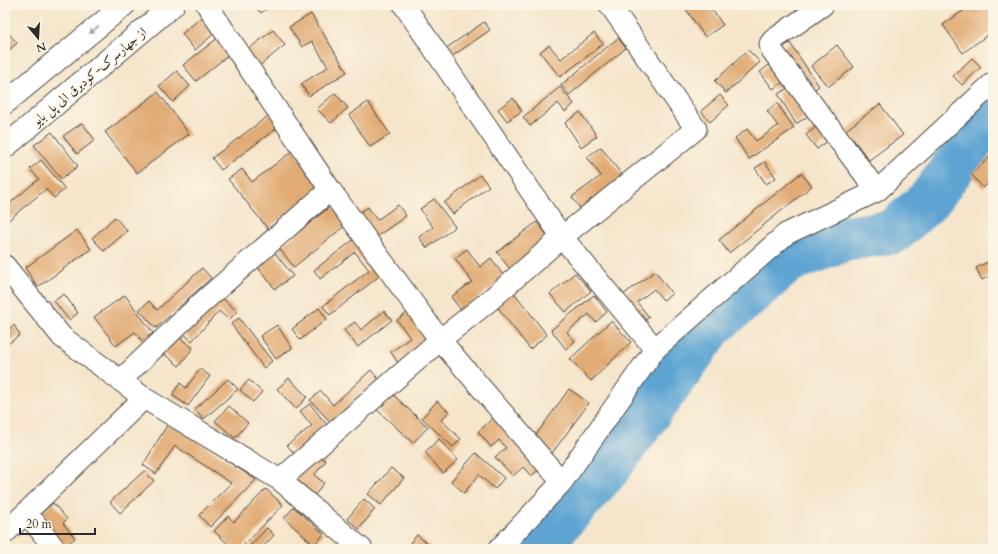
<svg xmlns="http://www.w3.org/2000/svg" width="998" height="554" font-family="Cardo,Amiri,serif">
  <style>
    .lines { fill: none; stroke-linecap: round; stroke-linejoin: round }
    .river { stroke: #5da4d3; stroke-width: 45 }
    .building { fill: #e1ab74 }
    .minor-casing { stroke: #494743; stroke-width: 23 }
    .tertiary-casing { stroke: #494743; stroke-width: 24 }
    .minor { stroke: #fff; stroke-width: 21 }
    .tertiary { stroke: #fff; stroke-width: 22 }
    .oneway { fill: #a0a0a0 }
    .labels { text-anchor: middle; stroke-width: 3.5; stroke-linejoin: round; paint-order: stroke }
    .street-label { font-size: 13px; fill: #2b2b2b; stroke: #fcf5e5 }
  </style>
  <rect width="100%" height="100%" fill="#fcf5e5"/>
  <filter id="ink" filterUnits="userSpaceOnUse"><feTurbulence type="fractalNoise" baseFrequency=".025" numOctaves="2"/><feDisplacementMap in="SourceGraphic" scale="8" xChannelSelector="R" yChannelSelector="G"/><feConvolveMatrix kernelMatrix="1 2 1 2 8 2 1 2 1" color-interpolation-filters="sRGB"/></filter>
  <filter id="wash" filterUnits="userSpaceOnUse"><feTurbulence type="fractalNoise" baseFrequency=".012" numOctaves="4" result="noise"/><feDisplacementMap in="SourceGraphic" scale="16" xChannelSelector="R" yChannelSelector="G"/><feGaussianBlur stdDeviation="0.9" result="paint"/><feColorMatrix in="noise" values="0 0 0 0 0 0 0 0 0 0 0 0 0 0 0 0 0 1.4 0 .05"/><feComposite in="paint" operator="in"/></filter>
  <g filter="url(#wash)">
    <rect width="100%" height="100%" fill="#f5e5cb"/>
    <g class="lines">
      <path class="river" d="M536,549l71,-79 104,-143 77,-66 60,-23 45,-6 36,-32 50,-68 14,-13"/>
    </g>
    <g id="blocks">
      <path class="building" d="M254,5h17l-10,8z
        M683,5h26l14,20 -18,12z
        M971,5h18l4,6v20l-30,22 -20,-28z
        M311,14l36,58 -38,24 -8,-12 27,-17 -16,-26 -10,6 -13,-20z
        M204,15l13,16 -22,19 -13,-16z
        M484,22l6,8 -39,27 -6,-8z
        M5,29l12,14 -12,11z
        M273,30l12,15 -27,22 -12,-16z
        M594,33l9,11 -43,33 -20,-25 9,-7 12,14z
        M219,37l12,16 -35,28 -13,-16z
        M618,38l8,10 -57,47 -8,-10z
        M790,43l29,43 -10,7 -30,-44z
        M837,45l17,22 -26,20 -17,-21z
        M748,50l12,12 -34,31 -11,-12z
        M972,58l9,9 -19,18 -9,-9z
        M773,62l13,18 -13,9 -13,-17z
        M177,71l13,15 -17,16 -14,-16z
        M560,87l14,17 -9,8 -7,-9 -28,23 -7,-9z
        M790,87l18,29 -12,8 -18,-30z
        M158,92l31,42 -52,39 -32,-41z
        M335,93l13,15 -17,15 -14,-14z
        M720,95l9,10 -19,17 -9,-11z
        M513,98l9,13 -15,10 -9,-12z
        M368,102l22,32 -20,13 -21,-32z
        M777,103l17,25 -45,31 -14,-21 12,-9 9,12 22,-15 -11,-15z
        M880,104l23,31 -34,25 -23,-30z
        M580,112l17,24 -16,11 -16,-24z
        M272,113l9,12 -60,45 -9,-12z
        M82,123l13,17 -18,14 -14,-18z
        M817,126l11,15 -11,8 -11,-14z
        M52,132l26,34 -17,13 -27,-34z
        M601,147l24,32 -43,32 -10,-14 29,-21 -14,-19z
        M295,149l28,36 -55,44 -40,-50 14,-10 10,13z
        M993,154v25l-10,9 -12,-14z
        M41,160l24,29 -11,9 -8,-9 -41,34v-16l34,-28 -9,-10z
        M765,162l11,16 -10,6 -11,-16z
        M801,173l11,13 -83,67 -10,-13z
        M480,175l9,11 -36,28 -9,-11z
        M434,199l21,28 -28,21 -8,-11 14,-10 -13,-18z
        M332,205l15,19 -53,43 -15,-19z
        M398,205l8,11 -33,23 -17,-24 12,-8 9,13z
        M115,217l12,14 -23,20 -12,-13z
        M537,222l13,17 -40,30 -13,-17z
        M77,230l14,19 -53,38 -13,-19z
        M356,238l27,35 -53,42 -7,-9 46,-36 -14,-18 -35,27 -6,-9z
        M467,249l13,18 11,-9 14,20 -44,32 -10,-13 21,-15 -17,-24z
        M275,253l18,23 -18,13 -18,-23z
        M993,259v15l-11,6 -6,-12z
        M202,268l9,10 -55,50 -17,-18 10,-9 8,9z
        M655,271l17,23 -9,6 -9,-11 -17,13 12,15 -10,8 -20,-27z
        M575,273l16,18 -25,21 -16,-18z
        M512,290l35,45 -17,14 -35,-45z
        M64,294l14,19 -9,7 -15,-19z
        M125,295l28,38 -11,8 -7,-9 -19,14 -22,-29z
        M594,295l13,17 -11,10 -7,-8 -22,18 8,9 -9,8 -15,-19z
        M220,296l17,15 -8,9 -10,-9 -27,30 -8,-7z
        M319,308l8,11 -27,21 -8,-11z
        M384,311l8,9 -34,27 -14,-17 11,-8 6,8z
        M410,311l22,33 -32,22 -9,-14 19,-14 -13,-18z
        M239,318l33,43 -8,7 -33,-44z
        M611,321l20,21 -40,39 -21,-22z
        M14,325l6,10 -15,11v-14z
        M277,325l15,23 -16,11 -16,-23z
        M177,336l16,12 -14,18 -16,-13z
        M200,369l10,7 -22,30 -16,-11 8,-12 6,5z
        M371,370l11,13 -48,43 -24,-26 11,-9 12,14z
        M289,378l18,19 -11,12 -19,-20z
        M228,379l10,10 -34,30 -9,-10z
        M249,380l13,12 -9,10 -13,-12z
        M569,389l20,14 -39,53 -19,-14z
        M389,391l39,36 -15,16 -39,-36z
        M437,401l12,11 -8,8 20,19 -8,8 -31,-29z
        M310,404l21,26 -34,27 -10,-12 25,-19 -12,-15z
        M229,406l19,17 -13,15 -20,-17z
        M495,416l46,52 -10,8 -8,-9 -10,9 -18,-19 11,-9 -7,-8 -8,7 -13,-15z
        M169,422l87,58 -46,47 -11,-12 32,-32 -56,-37 -19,28 -13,-9z
        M439,439l19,21 -15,13 -18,-21z
        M316,453l10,8 -12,14 10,8 -9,12 -22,-19z
        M476,453l28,25 -9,11 -16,-14 -15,18 -13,-12z
        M391,468l13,10 -23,27 -13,-11z
        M144,471l10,10 -34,32 -10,-11z
        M266,489l17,16 -43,44h-7l-19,-18 14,-15 6,6z
        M364,499l11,10 -16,20 -12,-10z
        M53,503l14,16 -4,4 12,15 -12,10 -26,-31z
        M294,507l30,27 -10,11 -30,-27z
        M267,528l7,7 -13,14h-14z
        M417,535l17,14h-29z"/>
    </g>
  </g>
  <g filter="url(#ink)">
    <use href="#blocks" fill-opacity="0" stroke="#494743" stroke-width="1"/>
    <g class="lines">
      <g class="minor-casing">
        <path id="minor" d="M207,5l124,186 109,149 122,142
          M404,5l158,232 93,112
          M823,5l-50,35 -3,4 1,5 106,142
          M5,266l57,71 82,61 136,82 82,69
          M122,381l4,-6 71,-68 127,-112 7,-4
          M280,480l160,-140 49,-39 73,-64 134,-108 -86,-124
          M27,513l28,36
          M5,533l139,-135
          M499,549l63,-67 93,-133 131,-115 91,-43 116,-108"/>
      </g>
      <g class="tertiary-casing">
        <path id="tertiary" d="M5,103l119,-98
          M5,147l168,-142"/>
      </g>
      <use href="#minor" class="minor"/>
      <use href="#tertiary" class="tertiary"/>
    </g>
    <defs><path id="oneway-solid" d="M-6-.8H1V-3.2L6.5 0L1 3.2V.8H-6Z"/></defs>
    <use class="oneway" href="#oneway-solid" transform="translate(94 30) rotate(141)"/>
  </g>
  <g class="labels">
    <g class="street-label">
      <text transform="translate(89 76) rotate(-40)" y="5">از جهارسرک-کودبرق الی پل بایو</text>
    </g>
  </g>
  <rect width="998" height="554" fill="none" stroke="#fcf5e5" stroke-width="20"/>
  <g transform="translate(38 38) rotate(162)" stroke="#fcf5e5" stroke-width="3" paint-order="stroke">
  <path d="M0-3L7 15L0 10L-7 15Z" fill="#2b2b2b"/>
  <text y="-6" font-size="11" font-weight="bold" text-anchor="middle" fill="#2b2b2b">N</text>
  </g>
  <path d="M20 528v6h75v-6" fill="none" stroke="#2b2b2b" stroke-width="2"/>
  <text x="26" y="528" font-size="12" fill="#2b2b2b" stroke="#fcf5e5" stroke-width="3" paint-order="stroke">20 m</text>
</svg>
